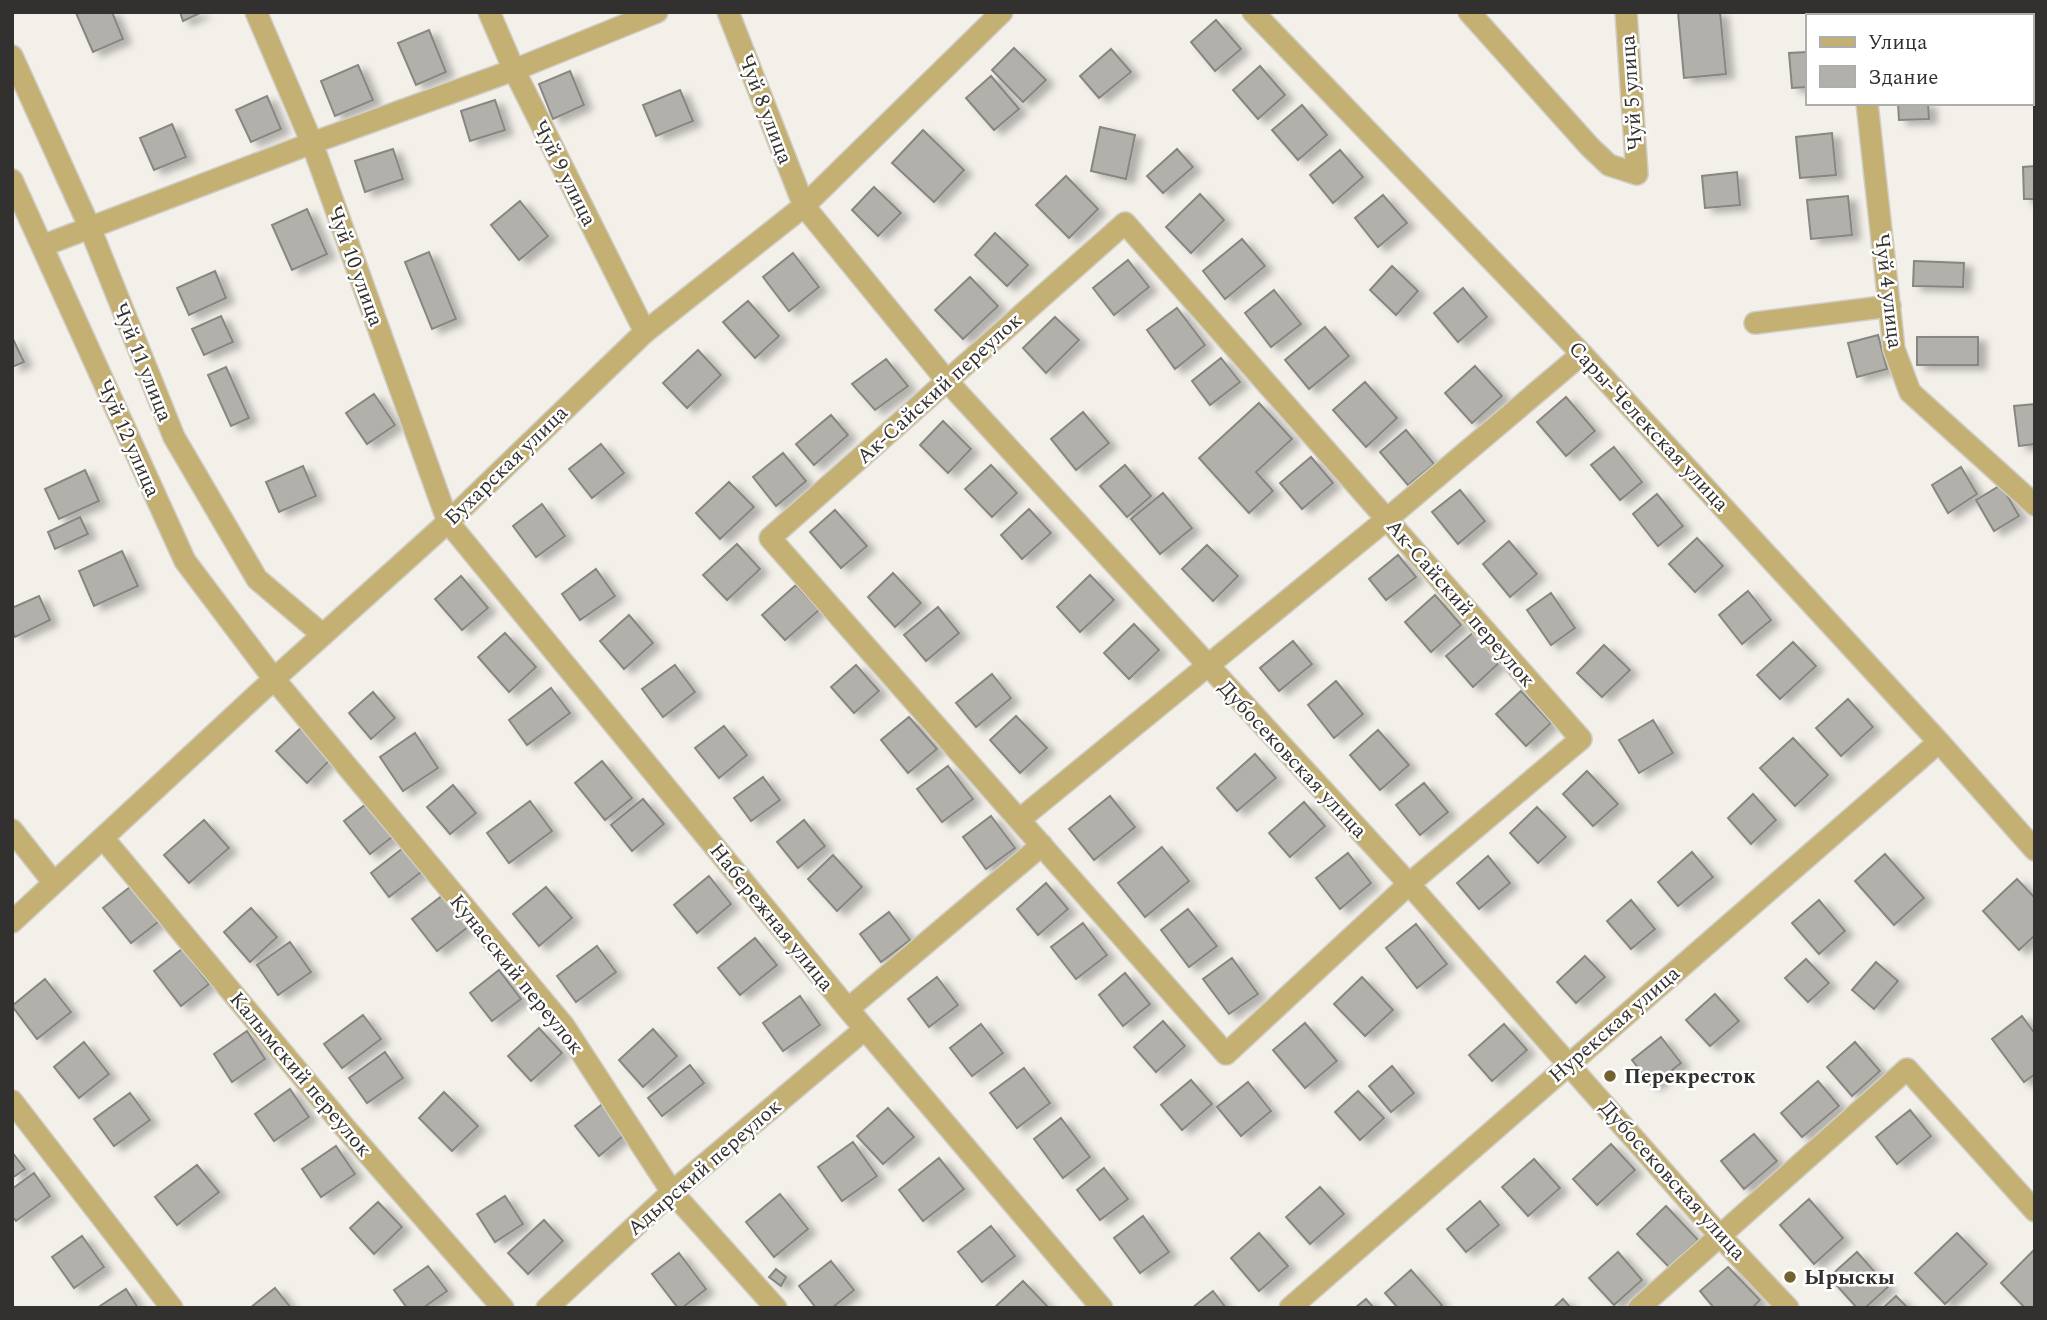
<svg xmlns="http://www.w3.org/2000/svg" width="2047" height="1320" font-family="Spectral,serif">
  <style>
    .building { fill: #b2b0ab; stroke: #888680; stroke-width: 2; filter: url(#shadow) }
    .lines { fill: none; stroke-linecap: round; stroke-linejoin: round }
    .minor-casing { stroke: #d0cec8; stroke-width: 24 }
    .minor { stroke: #c5b074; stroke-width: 21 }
    .poi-dot { fill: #736230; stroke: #fff; stroke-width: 2.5 }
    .labels { text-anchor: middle; stroke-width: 5; stroke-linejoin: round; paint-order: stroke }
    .street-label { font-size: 21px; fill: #32312f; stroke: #fff }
    .poi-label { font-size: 21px; font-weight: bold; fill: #32312f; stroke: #fff; text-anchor: start }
  </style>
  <defs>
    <filter id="shadow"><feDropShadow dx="8" dy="4.5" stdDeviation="3.5" flood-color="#0004"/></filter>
  </defs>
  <rect width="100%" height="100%" fill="#f3f0ea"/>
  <path class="building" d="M78,12h34l11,27 -30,13 -17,-39z
    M180,12h22l-19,9z
    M1678,12h42l6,62 -42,4z
    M1216,20l25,29 -26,22 -24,-29z
    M429,30l17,42 -30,13 -18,-42z
    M1014,48l32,32 -23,22 -31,-32z
    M1111,49l20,23 -32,26 -19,-22z
    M1807,52v35l-15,1 -3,-35z
    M358,65l15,35 -38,16 -14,-35z
    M1260,66l25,29 -27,24 -25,-29z
    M570,71l14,34 -31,14 -14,-35z
    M991,76l28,33 -25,21 -28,-32z
    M680,90l13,31 -37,15 -13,-31z
    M267,96l14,33 -30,13 -15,-32z
    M495,100l10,30 -35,11 -9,-30z
    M1898,103h30l1,16 -30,1z
    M1302,105l25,30 -29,25 -26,-30z
    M172,124l14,33 -32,13 -14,-32z
    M1100,127l35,8 -9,44 -35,-8z
    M923,130l41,40 -30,32 -42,-39z
    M1832,133l4,42 -36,3 -4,-41z
    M393,149l10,30 -38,13 -10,-31z
    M1177,149l16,18 -30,26 -16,-17z
    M1340,150l23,27 -30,26 -23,-28z
    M2035,166v33h-11l-1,-32z
    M1737,172l3,33 -35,3 -3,-32z
    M1066,176l32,33 -29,29 -33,-33z
    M874,187l27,26 -23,23 -26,-26z
    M1200,194l24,26 -33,33 -25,-26z
    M1383,195l24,28 -29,24 -23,-29z
    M1848,196l4,39 -41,4 -4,-39z
    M520,201l28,35 -29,24 -28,-35z
    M307,209l20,45 -35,16 -20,-45z
    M995,233l33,32 -21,21 -32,-31z
    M1242,239l23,27 -40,33 -22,-28z
    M429,252l27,67 -24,10 -27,-67z
    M793,253l26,34 -30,24 -26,-34z
    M1128,260l21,27 -35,28 -21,-27z
    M1914,261l50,2 -1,24 -50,-1z
    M1392,266l26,25 -22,24 -26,-25z
    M215,271l11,27 -37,17 -12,-27z
    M970,277l28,29 -35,33 -28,-29z
    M1463,288l24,29 -29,25 -24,-29z
    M1274,290l27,34 -30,23 -26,-34z
    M748,301l31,35 -24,22 -32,-36z
    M1177,308l28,37 -30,24 -28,-39z
    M221,316l12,26 -29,13 -12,-26z
    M1055,317l24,23 -33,33 -23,-25z
    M1325,327l24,29 -40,33 -24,-29z
    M1878,335l9,34 -30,8 -9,-34z
    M12,337l12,25 -12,5z
    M1917,337h61v28h-61z
    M698,350l23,25 -34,33 -24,-25z
    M1221,358l19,24 -30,23 -18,-24z
    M886,359l22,27 -33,24 -23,-26z
    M1475,366l27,30 -30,27 -27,-30z
    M226,367l23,51 -18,8 -23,-51z
    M1365,382l32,36 -31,29 -33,-37z
    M374,394l21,31 -28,19 -21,-31z
    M1566,397l29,34 -29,25 -29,-34z
    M1259,403l33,36 -36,33 17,19 -24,22 -50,-55z
    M2035,404v40l-16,2 -5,-40z
    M1083,412l26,31 -33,27 -25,-31z
    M831,415l17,20 -34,30 -18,-21z
    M943,421l28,28 -23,24 -28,-28z
    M1406,430l28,34 -26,21 -28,-33z
    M601,444l23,29 -32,25 -23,-29z
    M1614,447l28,35 -22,18 -29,-35z
    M783,453l23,28 -30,25 -23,-29z
    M1311,457l22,26 -31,26 -22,-26z
    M991,465l26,28 -25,24 -27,-28z
    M1125,465l26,31 -24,21 -27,-31z
    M303,466l13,30 -37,16 -13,-30z
    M1961,467l16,27 -29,19 -16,-28z
    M85,470l14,31 -40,18 -14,-30z
    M729,482l25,25 -34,32 -24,-26z
    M2001,485l18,31 -25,15 -18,-31z
    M1460,490l25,31 -27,23 -26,-32z
    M1163,493l29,35 -32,26 -29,-35z
    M1657,494l26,32 -25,20 -25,-32z
    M542,504l23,32 -29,21 -23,-31z
    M1029,509l22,24 -29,26 -21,-24z
    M835,510l32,36 -26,22 -31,-36z
    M80,517l8,17 -33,15 -7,-17z
    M1697,538l26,28 -28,26 -26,-28z
    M1509,541l28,33 -27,23 -27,-33z
    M737,544l23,25 -33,31 -24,-25z
    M1207,545l31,31 -25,25 -31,-32z
    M122,551l16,35 -44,20 -15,-35z
    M1398,555l18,22 -30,23 -17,-21z
    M596,569l19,27 -35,24 -18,-26z
    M893,573l28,30 -26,24 -27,-30z
    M1090,575l24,25 -34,32 -23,-25z
    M461,576l27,32 -26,22 -27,-31z
    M796,585l23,25 -34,30 -23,-25z
    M1748,591l23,29 -29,24 -23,-29z
    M1551,593l24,35 -24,17 -24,-35z
    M1435,595l26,30 -30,27 -26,-30z
    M39,596l11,24 -35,17 -3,-6v-23z
    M938,607l21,26 -33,28 -22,-26z
    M629,615l24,28 -29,26 -24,-28z
    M1134,624l25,26 -30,29 -25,-26z
    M1474,632l26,30 -27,25 -27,-31z
    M505,633l31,34 -27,25 -31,-35z
    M1293,641l19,23 -33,27 -19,-23z
    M1793,642l23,24 -36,33 -23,-24z
    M1604,645l26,25 -28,27 -25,-24z
    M675,665l20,27 -32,25 -21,-28z
    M856,665l23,26 -25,22 -23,-26z
    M992,674l19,24 -35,29 -20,-24z
    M1336,681l27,33 -29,24 -26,-33z
    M551,688l19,25 -43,32 -18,-25z
    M1521,691l30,32 -25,23 -30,-32z
    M373,692l22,26 -24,21 -22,-26z
    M1848,699l25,28 -32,29 -25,-28z
    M1016,716l31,32 -27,25 -30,-33z
    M909,717l28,32 -29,24 -27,-33z
    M1653,720l20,33 -34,20 -20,-33z
    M303,726l30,31 -26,26 -31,-32z
    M724,726l23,29 -28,23 -24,-30z
    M1378,730l31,35 -29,25 -30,-35z
    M415,733l23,35 -35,23 -23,-34z
    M1793,738l35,37 -33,31 -35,-38z
    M1255,754l21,24 -39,33 -20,-23z
    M602,761l30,37 -27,22 -30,-37z
    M948,766l25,33 -31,23 -25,-33z
    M1587,771l31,33 -25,22 -30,-32z
    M763,777l17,23 -29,21 -17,-23z
    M1424,783l24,29 -28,23 -24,-30z
    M453,785l23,28 -26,21 -23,-27z
    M1753,794l23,26 -25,24 -23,-26z
    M1110,796l25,31 -41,33 -25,-31z
    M643,799l21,25 -32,27 -21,-26z
    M370,801l26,33 -26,20 -26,-33z
    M530,801l22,30 -43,32 -22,-30z
    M1304,802l21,24 -35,31 -21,-24z
    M1537,807l29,30 -28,26 -28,-30z
    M991,816l24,32 -29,21 -23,-32z
    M204,820l25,28 -40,35 -25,-28z
    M804,820l21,26 -27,22 -21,-26z
    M407,845l18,24 -36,28 -18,-24z
    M1162,847l27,34 -44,36 -27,-34z
    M1692,852l21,25 -35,29 -20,-24z
    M1348,853l23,30 -31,26 -24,-31z
    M1885,854l39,44 -30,27 -39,-44z
    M833,855l29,32 -25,24 -29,-32z
    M1488,856l22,27 -31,26 -22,-26z
    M709,876l22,28 -34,29 -23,-28z
    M2017,879l18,19v37l-16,15 -36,-39z
    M1046,883l22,26 -30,26 -21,-26z
    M134,884l28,35 -31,24 -28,-35z
    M546,887l26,31 -33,28 -26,-32z
    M443,895l25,32 -31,24 -25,-32z
    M1631,900l24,29 -24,20 -24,-28z
    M1819,900l26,31 -26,23 -27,-31z
    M251,908l26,29 -27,25 -26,-30z
    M1188,909l29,37 -28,21 -28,-37z
    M889,912l21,28 -29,22 -21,-28z
    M1083,923l24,32 -31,24 -25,-32z
    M1416,924l31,40 -30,24 -31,-40z
    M755,938l22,27 -37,30 -22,-27z
    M290,942l21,30 -33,23 -21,-30z
    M597,946l19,26 -40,30 -19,-26z
    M182,949l27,35 -28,22 -27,-35z
    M1585,956l20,21 -29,26 -19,-21z
    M1232,958l26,36 -29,20 -26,-35z
    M1806,959l23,24 -21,19 -23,-24z
    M1876,962l22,19 -24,28 -22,-19z
    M499,970l22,29 -29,22 -22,-28z
    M1125,973l25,31 -27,22 -24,-31z
    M937,977l21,28 -29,22 -21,-28z
    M1362,977l31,33 -28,26 -31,-32z
    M45,979l26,33 -34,27 -25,-33z
    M1715,994l24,27 -29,25 -24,-26z
    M800,996l20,29 -37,26 -20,-28z
    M363,1015l18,24 -39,29 -18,-24z
    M2022,1016l13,18v40l-11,8 -32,-43z
    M1163,1021l22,25 -29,26 -22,-25z
    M1305,1023l32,38 -32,27 -32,-38z
    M981,1024l22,29 -31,23 -22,-28z
    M1504,1024l23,26 -35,31 -23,-26z
    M539,1028l23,25 -31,28 -23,-25z
    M653,1029l24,27 -34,31 -24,-27z
    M247,1031l18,28 -33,23 -18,-28z
    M1661,1037l20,26 -29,23 -20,-26z
    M84,1042l25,32 -30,24 -25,-31z
    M1855,1042l25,29 -28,25 -25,-29z
    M385,1052l18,26 -36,25 -18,-25z
    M690,1065l14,18 -42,33 -14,-18z
    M1392,1066l22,27 -23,19 -22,-26z
    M1024,1068l26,35 -33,25 -27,-35z
    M1191,1080l21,24 -30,26 -21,-25z
    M1818,1081l21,25 -37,31 -21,-24z
    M1248,1082l23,29 -30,25 -24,-29z
    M290,1089l19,28 -35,24 -19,-27z
    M1358,1091l26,27 -24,22 -25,-28z
    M444,1092l34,34 -26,25 -33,-33z
    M130,1093l20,27 -36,26 -20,-27z
    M605,1102l24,29 -30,25 -24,-30z
    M888,1108l26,29 -31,27 -26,-28z
    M1910,1110l21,26 -34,28 -21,-27z
    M1061,1118l29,39 -27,21 -29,-39z
    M1754,1134l23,27 -33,28 -23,-28z
    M853,1142l24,34 -35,25 -24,-34z
    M1611,1144l24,26 -38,35 -24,-26z
    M336,1146l19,28 -34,23 -19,-28z
    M12,1152l13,17 -13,9z
    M939,1158l25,31 -41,32 -24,-31z
    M1534,1159l26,29 -32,28 -26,-29z
    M197,1165l22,27 -42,33 -22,-28z
    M1104,1168l24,31 -28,21 -23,-30z
    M34,1173l16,23 -34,25 -4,-5v-27z
    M1320,1187l24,27 -34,30 -24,-27z
    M780,1194l28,35 -34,28 -28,-35z
    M505,1196l18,28 -28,18 -18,-28z
    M1809,1199l34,39 -29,26 -34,-39z
    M1480,1201l19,24 -33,27 -19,-23z
    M378,1202l24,25 -28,27 -24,-26z
    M1666,1206l32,34 -29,27 -32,-33z
    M1143,1216l26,36 -29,21 -26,-35z
    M544,1220l19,21 -35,33 -20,-21z
    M991,1226l24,30 -33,26 -24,-30z
    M1259,1233l29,33 -29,25 -28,-33z
    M1957,1233l30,31 -42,40 -30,-31z
    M82,1236l22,31 -30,21 -22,-31z
    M2035,1249v59h-10l-24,-25z
    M1618,1252l24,28 -28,25 -25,-27z
    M1857,1252l31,35 -23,21h-8l-28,-31z
    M679,1253l27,36 -24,19h-4l-26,-34z
    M831,1261l23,29 -22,18h-16l-17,-22z
    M428,1266l19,25 -24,17h-16l-13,-18z
    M1728,1267l32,33 -8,8h-38l-14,-17z
    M776,1269l10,8 -5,9 -12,-9z
    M1411,1270l31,35 -4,3h-40l-13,-15z
    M1023,1281l25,26 -54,1z
    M275,1288l16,20h-41z
    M126,1289l12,19h-41z
    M1213,1291l13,17h-34z
    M1896,1296l12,12h-25z
    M1366,1299l8,9h-19z
    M1563,1299l8,9h-18z"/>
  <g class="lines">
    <g class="minor-casing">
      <path id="minor" d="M256,12l56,131 136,379 400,487 254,299
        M489,12l25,58 131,262
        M728,12l76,194 143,175 462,503 311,352 68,72
        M1253,12l329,342 357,388 96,108
        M1469,12l121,135 19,18 28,9 -11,-162
        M1857,12v4
        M12,56l78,172 84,209 83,142 66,56
        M1867,103l27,246 16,43 125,113
        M12,180l173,381 89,118 290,347 108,166 104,116
        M1125,223l456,516 -172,145 -183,170 -456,-516z
        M42,246l270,-103 202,-73 143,-58
        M1755,323l135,-17
        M1019,820l368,-301 195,-165
        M12,830l42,53
        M103,838l244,292 156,178
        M12,922l262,-243 174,-157 197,-190 159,-126 198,-194
        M848,1009l194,-164
        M12,1101l160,207
        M547,1308l125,-116 193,-163
        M1290,1308l649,-566
        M1639,1308l268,-239 128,142"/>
    </g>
    <use href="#minor" class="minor"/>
  </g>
  <g class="poi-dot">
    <circle cx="1610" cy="1076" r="7"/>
    <circle cx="1790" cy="1277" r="7"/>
  </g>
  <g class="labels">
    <g class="street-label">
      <text transform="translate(1631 93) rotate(-94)" y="7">Чуй 5 улица</text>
      <text transform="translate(766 109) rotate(69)" y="7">Чуй 8 улица</text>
      <text transform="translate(565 173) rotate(63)" y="7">Чуй 9 улица</text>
      <text transform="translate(356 266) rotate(70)" y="7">Чуй 10 улица</text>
      <text transform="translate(1889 291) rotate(83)" y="7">Чуй 4 улица</text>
      <text transform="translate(143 362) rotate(68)" y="7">Чуй 11 улица</text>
      <text transform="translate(939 388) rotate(-42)" y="7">Ак-Сайский переулок</text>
      <text transform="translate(1649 426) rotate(47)" y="7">Сары-Челекская улица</text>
      <text transform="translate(129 438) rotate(66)" y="7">Чуй 12 улица</text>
      <text transform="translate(506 465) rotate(-44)" y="7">Бухарская улица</text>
      <text transform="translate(1461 603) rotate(49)" y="7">Ак-Сайский переулок</text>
      <text transform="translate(1293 759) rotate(47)" y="7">Дубосековская улица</text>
      <text transform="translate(772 917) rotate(51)" y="7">Набережная улица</text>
      <text transform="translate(517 974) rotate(51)" y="7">Кунасский переулок</text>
      <text transform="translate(1614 1024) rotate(-41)" y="7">Нурекская улица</text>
      <text transform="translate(301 1074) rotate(50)" y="7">Калымский переулок</text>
      <text transform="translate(704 1167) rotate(-41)" y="7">Адырский переулок</text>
      <text transform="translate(1673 1180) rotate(48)" y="7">Дубосековская улица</text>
    </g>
    <g class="poi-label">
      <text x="1624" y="1083">Перекресток</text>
      <text x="1804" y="1284">Ырыскы</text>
    </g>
  </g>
  <rect width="2047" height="1320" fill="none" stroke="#32312f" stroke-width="28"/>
  <rect x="1806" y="14" width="228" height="91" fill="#ffffff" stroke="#adadac" stroke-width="2"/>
  <rect x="1820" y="37" width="35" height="10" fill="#c5b074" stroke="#adadac" stroke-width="2"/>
  <text x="1868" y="49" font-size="21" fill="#32312f">Улица</text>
  <rect x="1820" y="66" width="35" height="21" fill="#b2b0ab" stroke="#adadac" stroke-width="2"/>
  <text x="1868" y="84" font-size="21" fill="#32312f">Здание</text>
</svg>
